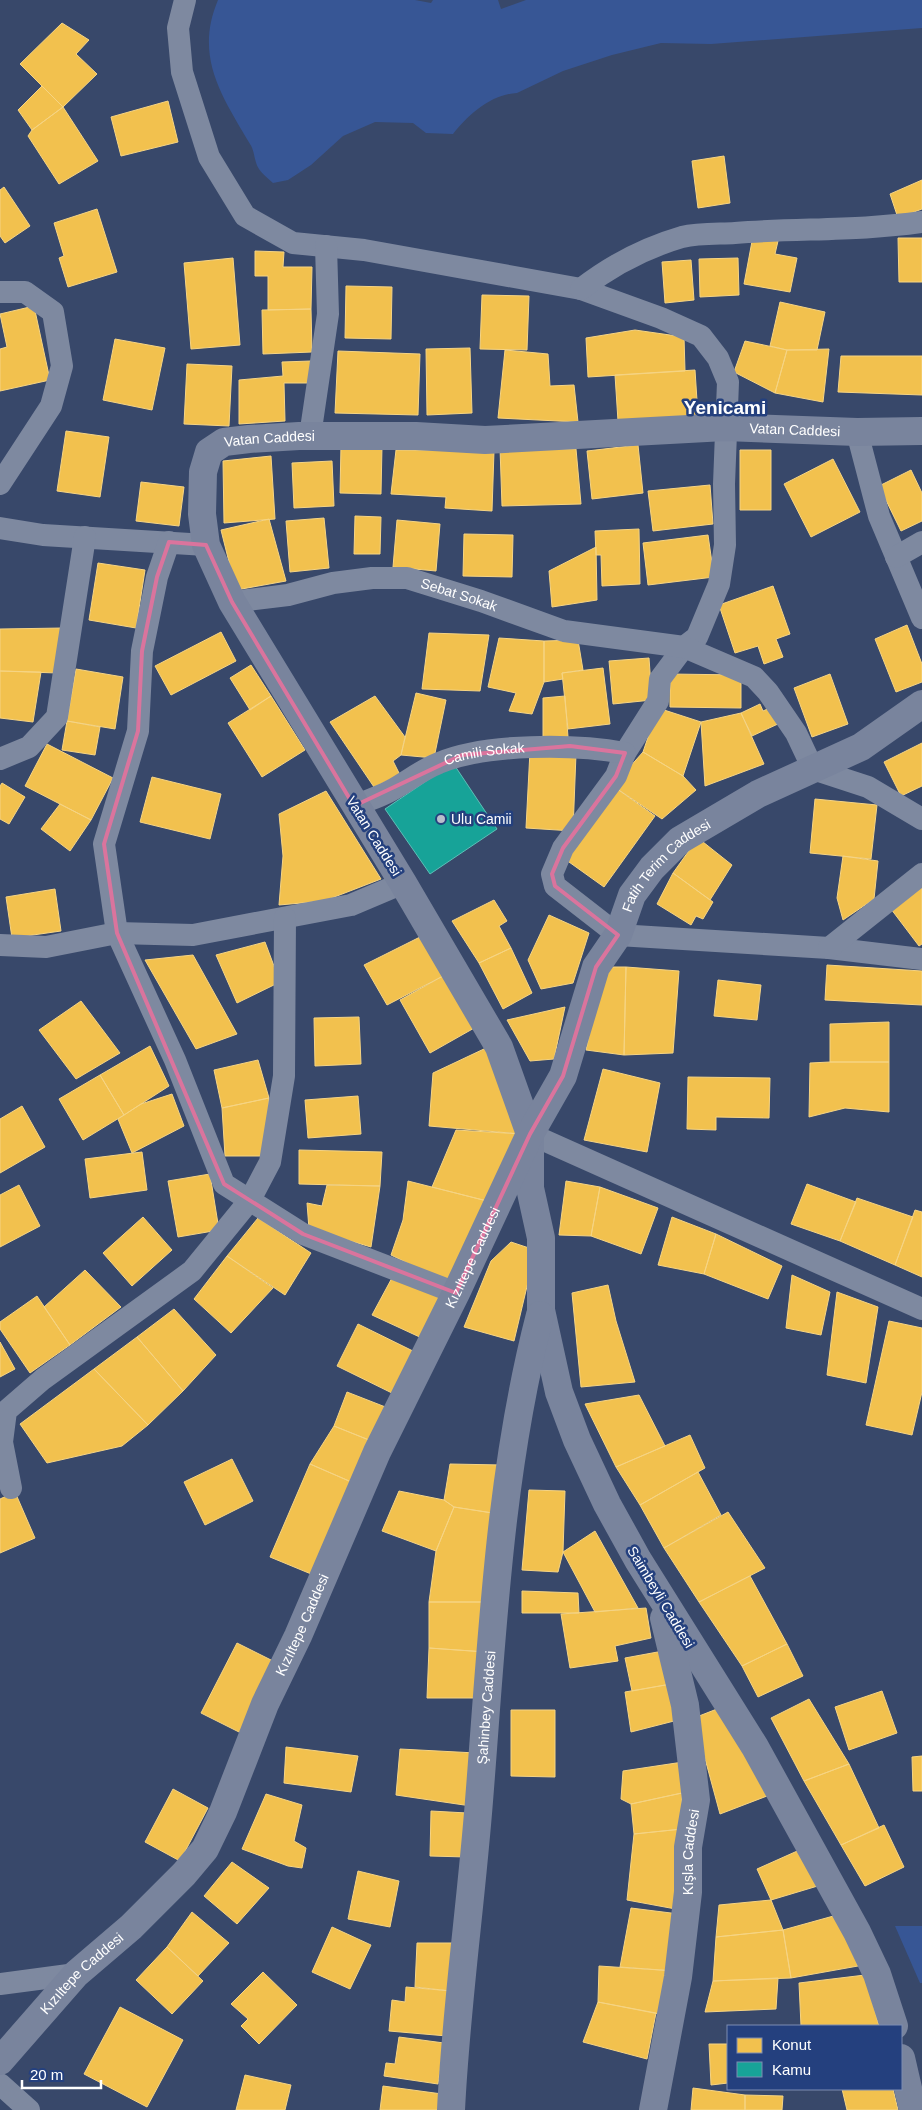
<svg xmlns="http://www.w3.org/2000/svg" width="922" height="2110" font-family="Helvetica,sans-serif">
  <style>
    .green { fill: #375695 }
    .homes { fill: #f2c14e; stroke: #f6d483 }
    .public { fill: #17a398; stroke: #5dbfb7 }
    .lines { fill: none; stroke-linecap: round; stroke-linejoin: round }
    .street { stroke: #7e89a0; stroke-width: 22 }
    .secondary { stroke: #79849d; stroke-width: 28 }
    .marked { fill: none; stroke: #da749d; stroke-width: 4; stroke-linejoin: round }
    .poi-dot { fill: #b9bfcb; stroke: #24407e; stroke-width: 2 }
    .labels { text-anchor: middle; stroke-width: 5; stroke-linejoin: round; paint-order: stroke }
    .street-label { font-size: 14px; fill: #fff; stroke: #24407e }
    .poi-label { font-size: 14px; fill: #fff; stroke: #24407e; text-anchor: start }
    .district-label { font-size: 19px; font-weight: bold; fill: #fff; stroke: #24407e }
  </style>
  <rect width="100%" height="100%" fill="#38486a"/>
  <path class="green" d="M218,0h197l16,3 2,-3h65l3,9 25,-9h396v28l-211,16 -50,-1 -49,12 -49,16 -46,22c-26,1 -49,22 -64,41l-27,-1 -13,-10 -38,-1 -32,14 -32,29 -23,15 -15,3c-5,-5 -11,-9 -14,-14 -5,-7 -4,-18 -9,-25 -28,-48 -56,-87 -32,-144z
    M895,1926h27v57h-2z"/>
  <path class="homes" d="M62,23l27,17 -13,14 21,20 -34,33 -43,-43z
    M42,86l21,21 -31,23 -14,-20z
    M168,101l10,41 -57,14 -10,-39z
    M63,107l35,54 -39,23 -31,-48 4,-6z
    M724,156l6,47 -32,5 -6,-47z
    M922,180v29l-24,9 -8,-24z
    M4,187l26,39 -25,17 -5,-7v-46z
    M97,209l20,63 -49,15 -9,-29 5,-2 -10,-33z
    M753,236l25,5 -3,13 22,4 -7,34 -46,-8z
    M898,238h24v44h-23z
    M255,251l29,1 -1,15h29l-1,42 -43,1v-34h-13z
    M233,258l7,87 -49,4 -7,-86z
    M738,258l1,37 -39,2 -1,-38z
    M691,260l3,40 -29,3 -3,-41z
    M346,286l46,1 -1,52 -46,-1z
    M482,295l47,1 -2,54 -47,-1z
    M780,302l45,10 -8,38h-30l-17,-4z
    M34,306l16,74 -50,11v-42l7,-2 -7,-33z
    M311,309l1,43 -49,2 -1,-44z
    M635,330l49,7 1,34 -97,6 -2,-39z
    M115,339l50,9 -13,62 -49,-10z
    M745,341l42,9 -12,43 -41,-21z
    M470,348l2,65 -45,2 -1,-66z
    M829,349l-6,53 -48,-9 12,-43z
    M505,350l43,4 2,32 24,-1 4,37 -80,-4z
    M338,351l82,3 -2,61 -83,-2z
    M841,356h81v39l-84,-3z
    M311,361l1,22h-28l1,38 -46,3v-44l44,-4 -1,-14z
    M187,364l45,2 -3,60 -45,-2z
    M695,370l3,46 -80,5 -3,-46z
    M66,431l43,6 -9,60 -43,-6z
    M341,445l41,1 -1,48 -41,-1z
    M638,445l5,48 -51,6 -5,-48z
    M500,448l76,1 5,55 -79,2z
    M396,450l98,1 -2,60 -47,-3 1,-11 -55,-3z
    M740,450h31v60h-31z
    M271,456l4,63 -51,4 -1,-62z
    M833,459l27,53 -49,25 -27,-53z
    M332,461l2,45 -40,2 -2,-45z
    M911,470l11,23v28l-21,10 -22,-45z
    M141,482l43,5 -5,39 -43,-5z
    M710,485l3,39 -60,7 -5,-40z
    M355,516l26,1 -1,37h-26z
    M324,518l5,50 -39,4 -4,-51z
    M269,519l17,62 -50,9 -15,-60z
    M397,520l43,4 -4,47 -43,-4z
    M639,529l1,55 -38,2 -1,-31h-5l-1,-24z
    M464,534l49,1 -1,42 -49,-1z
    M708,535l6,42 -66,8 -5,-42z
    M596,547l1,53 -45,7 -3,-36z
    M98,563l47,7 -9,58 -47,-8z
    M773,586l17,48 -14,5 7,18 -19,7 -6,-18 -23,7 -16,-48z
    M907,625l15,39v18l-26,10 -21,-53z
    M63,628l-6,45 -57,-2v-42z
    M221,632l15,29 -65,34 -16,-29z
    M429,633l60,2 -9,56 -58,-2z
    M499,638l45,3v41l-12,32 -23,-3 7,-18 -28,-6z
    M578,640l5,30 -21,3 1,6 -19,3v-41z
    M649,658l3,42 -39,4 -4,-43z
    M251,665l20,31 -21,14 -20,-32z
    M603,668l7,56 -42,5 -6,-56z
    M76,669l47,8 -8,52 -48,-8z
    M0,671l41,1 -8,50 -33,-4z
    M670,674l71,1v33l-71,-1z
    M830,674l18,50 -36,13 -18,-49z
    M416,693l30,7 -12,58 -33,-3z
    M271,696l34,54 -43,27 -34,-54z
    M375,696l30,41 -4,18 -8,6 7,14 -26,12 -44,-65z
    M565,696l3,41 -25,3v-42z
    M760,704l3,7 9,-4 8,16 -28,13 -11,-23z
    M658,708l43,14 -18,54 -40,-24z
    M741,713l23,51 -59,22 -4,-64z
    M67,721l33,6 -5,28 -33,-5z
    M922,743v43l-21,10 -17,-34z
    M47,744l66,34 -22,42 -66,-34z
    M530,751l46,3 -3,77 -47,-3z
    M643,752l40,24 13,14 -34,29 -49,-33z
    M152,777l69,17 -11,45 -70,-17z
    M2,783l23,14 -16,27 -9,-5v-33z
    M613,786l42,30 -51,71 -42,-30z
    M326,791l55,88 -57,22 -45,4 4,-49 -4,-42z
    M815,799l62,6 -6,54 -61,-6z
    M60,804l31,16 -21,31 -29,-22z
    M698,838l34,27 -22,35 -37,-27z
    M843,856l35,5 -4,38 -31,21 -6,-22z
    M673,873l40,29 -10,17 -7,-3 -5,9 -34,-21z
    M922,886v58l-3,2 -28,-37z
    M55,889l6,42 -49,7 -6,-41z
    M494,900l13,21 -8,5 12,22 -32,15 -27,-42z
    M549,915l40,18 -16,50 -32,6 -13,-29z
    M422,936l21,40 -56,29 -23,-40z
    M265,942l15,40 -43,21 -21,-48z
    M511,948l21,45 -29,16 -24,-46z
    M193,955l44,79 -41,15 -51,-89z
    M827,965l95,6v34l-97,-5z
    M604,967h22l-2,88 -38,-5z
    M626,967l53,4 -6,82 -49,2z
    M443,976l33,51 -46,26 -30,-53z
    M718,980l43,5 -4,35 -43,-4z
    M81,1001l39,52 -44,26 -37,-49z
    M565,1007l-11,52 -24,2 -23,-41z
    M359,1017l2,47 -46,2 -1,-48z
    M889,1022v40h-59v-38z
    M150,1046l19,40 -45,29 -24,-40z
    M486,1048l35,86 -92,-8 4,-53z
    M258,1060l11,38 -47,10 -8,-38z
    M830,1062h59v50l-44,-4 -36,9 1,-54z
    M603,1069l57,14 -13,69 -63,-12z
    M100,1075l24,40 -41,25 -24,-41z
    M688,1077l82,1 -1,40 -53,-1v13l-29,-1z
    M172,1094l12,32 -52,27 -14,-34 23,-15z
    M358,1096l3,38 -53,4 -3,-38z
    M269,1098l-3,58h-41l-3,-48z
    M22,1106l23,41 -45,26v-54z
    M456,1130l65,4 -30,68 -59,-15z
    M299,1150l83,2 -2,34 -81,-2z
    M142,1152l5,38 -57,8 -5,-39z
    M210,1174l9,56 -41,7 -10,-56z
    M408,1181l83,21 -41,82 -59,-29 12,-35z
    M566,1181l34,6 -9,49 -32,-1z
    M807,1184l49,18 -16,39 -49,-17z
    M19,1185l21,41 -40,21v-52z
    M327,1185l53,1 -9,61 -62,-18 -2,-26 15,3z
    M600,1187l58,21 -17,46 -50,-18z
    M857,1198l56,19 -18,48 -55,-24z
    M915,1210l7,2v65l-27,-12z
    M143,1217l29,33 -40,36 -29,-33z
    M672,1217l44,17 -12,40 -46,-9z
    M258,1218l53,35 -26,42 -58,-39z
    M716,1234l66,32 -14,33 -64,-25z
    M511,1242l21,7 2,8 -20,84 -50,-14 27,-66z
    M227,1256l46,32 -42,45 -37,-34z
    M85,1270l36,37 -51,38 -26,-38z
    M792,1275l38,17 -9,43 -35,-7z
    M393,1276l48,21 -17,42 -52,-24z
    M608,1285l8,36 19,61 -54,5 -9,-94z
    M837,1292l41,15 -12,76 -39,-8z
    M37,1296l33,49 -40,28 -30,-44v-7z
    M174,1309l42,46 -33,36 -46,-54z
    M889,1321l33,7v64l-10,43 -46,-10z
    M358,1324l59,29 -21,42 -59,-29z
    M137,1337l46,54 -35,34 -54,-56z
    M0,1342l15,27 -15,8z
    M94,1369l54,56 -26,21 -75,17 -27,-39z
    M347,1392l41,16 -14,34 -40,-16z
    M639,1395l26,51 -49,21 -31,-63z
    M334,1426l40,16 -18,42 -46,-20z
    M690,1435l15,33 -65,37 -24,-38z
    M232,1459l21,42 -48,24 -21,-43z
    M310,1464l46,20 -40,92 -46,-19z
    M450,1464l52,1 -3,49 -45,-7 -10,-7z
    M698,1472l23,43 -57,33 -24,-43z
    M529,1490l36,1 -2,61 -5,20 -36,-2z
    M399,1491l45,9 10,7 -18,44 -54,-20z
    M15,1492l20,46 -35,15v-54z
    M454,1507l45,7 -7,88h-63l7,-51z
    M728,1512l37,56 -66,34 -35,-54z
    M595,1531l43,77 -43,4 -32,-60z
    M750,1576l37,68 -45,22 -43,-64z
    M522,1591l56,2 1,20h-57z
    M429,1602h63l-6,50 -57,-4z
    M646,1608l5,30 -36,8 3,15 -48,7 -9,-54z
    M237,1643l42,21 -36,70 -42,-21z
    M787,1644l16,32 -45,21 -16,-31z
    M429,1648l57,4 -4,46h-55z
    M663,1651l8,33 -39,7 -7,-33z
    M671,1684l7,36 -47,12 -6,-40z
    M882,1691l15,42 -48,17 -14,-43z
    M809,1699l40,65 -45,17 -33,-63z
    M722,1707l45,89 -47,18 -26,-96z
    M511,1710h44v67l-44,-1z
    M286,1747l72,9 -7,36 -67,-9z
    M400,1749l76,4 -5,53 -75,-11z
    M922,1756v35h-9l-1,-34z
    M683,1762l-1,31 -51,11 -10,-5 2,-28z
    M849,1764l30,64 -38,17 -37,-64z
    M173,1789l35,19 -28,53 -35,-19z
    M682,1793v36l-48,5 -3,-30z
    M266,1794l36,11 -8,36 12,7 -4,20 -14,-2 -46,-17z
    M431,1811l36,2 -1,44 -36,-1z
    M884,1825l20,42 -39,19 -24,-41z
    M682,1829l-1,81 -54,-10 7,-66z
    M804,1848l17,37 -50,15 -14,-31z
    M232,1862l37,26 -32,36 -33,-28z
    M358,1871l41,10 -9,46 -42,-8z
    M771,1900l12,30 -67,7 3,-32z
    M631,1908l48,6 -4,57 -55,-4z
    M192,1912l37,31 -31,33 -31,-29z
    M837,1915l21,51 -67,12 -8,-48z
    M332,1927l39,18 -21,44 -38,-17z
    M783,1930l8,48 -78,3 3,-44z
    M417,1943h38l-4,48 -36,-4z
    M167,1947l36,34 -31,33 -36,-34z
    M599,1966l76,5 -6,45 -71,-14z
    M263,1972l34,33 -38,39 -18,-18 7,-7 -17,-15z
    M865,1975l14,51h-78l-2,-43z
    M778,1978l-2,31 -71,3 8,-31z
    M406,1987l45,4 -4,45 -58,-5 3,-31 13,2z
    M598,2002l58,11 -9,46 -64,-17z
    M120,2007l63,33 -36,67 -63,-33z
    M399,2037l45,6 -6,41 -54,-8 2,-13 9,1z
    M709,2044h19v39l-17,2z
    M245,2075l46,10 -6,25h-49z
    M383,2086l59,8 -1,16h-61z
    M693,2088l52,7v15h-54z
    M842,2089h51l5,21h-51z
    M745,2095l38,1 -1,14h-37z"/>
  <path class="public" d="M453,763l44,66 -67,45 -45,-65z"/>
  <g class="lines">
    <g class="street">
      <path d="M185,0l-7,28 4,44 27,85 36,59 48,27 71,7 217,39 80,29 40,18 17,22 10,24 -4,102 1,61 -6,39 -22,53 -13,10 -24,32 -2,22 -33,52 -9,23 -53,72 -11,26 3,12 63,49 211,13 93,11"/>
      <path d="M581,289c31,-24 63,-41 101,-52 17,-4 37,-3 53,-4 63,-5 125,-2 187,-11"/>
      <path d="M0,292h25l28,20 9,54 -11,40 -51,78"/>
      <path d="M857,432l22,84 43,102"/>
      <path d="M310,436l18,-122 -2,-68"/>
      <path d="M0,528l43,7 163,10"/>
      <path d="M169,542l-12,35 -15,74 -4,80 -34,113 13,89 58,127 49,124 79,50 153,59"/>
      <path d="M896,557l26,-15"/>
      <path id="s1" d="M232,602l56,-7 45,-12 39,-5h35l74,23 83,30 120,16 70,30 14,15 28,41 17,36 55,18 54,32"/>
      <path d="M0,759l29,-12 28,-30 28,-180"/>
      <path id="s2" d="M354,806c12,-5 25,-9 36,-15 17,-9 31,-21 49,-28 47,-20 136,-19 186,-10"/>
      <path d="M0,945l46,2 71,-14 76,2 158,-30 52,-22"/>
      <path d="M829,948l93,-74"/>
      <path d="M530,1134l392,175"/>
      <path d="M11,1488l-9,-46 4,-31 37,-32 149,-108 58,-71 20,-38 14,-86 1,-158"/>
      <path d="M0,1984l76,-10"/>
      <path d="M0,2084l29,26"/>
    </g>
    <g class="secondary">
      <path id="s3" d="M894,2026l-17,-52 -20,-42 -102,-185 -117,-187 -31,-56 -30,-64 -18,-48 -18,-82v-72l-11,-50v-54l-31,-87 -96,-164 -171,-281 -26,-57 -4,-31 1,-42 6,-20 15,-10 25,-3 50,-3h117l69,4 240,-13 132,5 65,-1"/>
      <path d="M901,2058l12,52"/>
      <path id="s4" d="M0,2061l76,-87 55,-47 53,-53 21,-25 18,-37 42,-108 33,-68 79,-184 79,-159 74,-159 33,-58 33,-109 22,-32 14,-40 20,-27 28,-28 78,-46 103,-47 61,-43"/>
      <path id="s5" d="M451,2110c5,-103 20,-206 28,-309 13,-162 20,-328 61,-486"/>
      <path id="s6" d="M653,2110l25,-133 10,-85v-45l8,-47 -11,-95 -21,-87"/>
    </g>
  </g>
  <path class="marked" d="M169,542l37,3 26,57 122,204 108,-51 108,-9 55,7 -9,23 -53,72 -11,26 3,12 63,49 -22,32 -33,109 -33,58 -74,159 -153,-59 -79,-50 -107,-251 -13,-89 34,-113 4,-80 15,-74z"/>
  <circle class="poi-dot" cx="441" cy="819" r="5"/>
  <g class="labels">
    <g class="street-label">
      <text dy="5" stroke="none"><textPath href="#s3" startOffset="2338">Vatan Caddesi</textPath></text>
      <text dy="5" stroke="none"><textPath href="#s3" startOffset="1812">Vatan Caddesi</textPath></text>
      <text dy="5" stroke="none"><textPath href="#s1" startOffset="232">Sebat Sokak</textPath></text>
      <text dy="5" stroke="none"><textPath href="#s2" startOffset="142">Camili Sokak</textPath></text>
      <text transform="translate(374 836) rotate(58)" y="5">Vatan Caddesi</text>
      <text dy="5" stroke="none"><textPath href="#s4" startOffset="1388">Fatih Terim Caddesi</textPath></text>
      <text dy="5" stroke="none"><textPath href="#s4" startOffset="945">Kızıltepe Caddesi</textPath></text>
      <text transform="translate(661 1597) rotate(59)" y="5">Saimbeyli Caddesi</text>
      <text dy="5" stroke="none"><textPath href="#s4" startOffset="540">Kızıltepe Caddesi</textPath></text>
      <text dy="5" stroke="none"><textPath href="#s5" startOffset="404">Şahinbey Caddesi</textPath></text>
      <text dy="5" stroke="none"><textPath href="#s6" startOffset="261">Kışla Caddesi</textPath></text>
      <text dy="5" stroke="none"><textPath href="#s4" startOffset="120">Kızıltepe Caddesi</textPath></text>
    </g>
    <g class="poi-label">
      <text x="451" y="824">Ulu Camii</text>
    </g>
    <g class="district-label">
      <text x="725" y="414">Yenicami</text>
    </g>
  </g>
  <rect x="727" y="2025" width="175" height="65" fill="#24407e" stroke="#7c8cb2"/>
  <rect x="737" y="2038" width="25" height="15" fill="#f2c14e" stroke="#7c8cb2"/>
  <text x="772" y="2050" font-size="15" fill="#ffffff">Konut</text>
  <rect x="737" y="2062" width="25" height="15" fill="#17a398" stroke="#7c8cb2"/>
  <text x="772" y="2075" font-size="15" fill="#ffffff">Kamu</text>
  <path d="M22 2080v8h79v-8" fill="none" stroke="#ffffff" stroke-width="2.5"/>
  <text x="30" y="2080" font-size="15" fill="#ffffff" stroke="#24407e" stroke-width="4" paint-order="stroke">20 m</text>
</svg>
